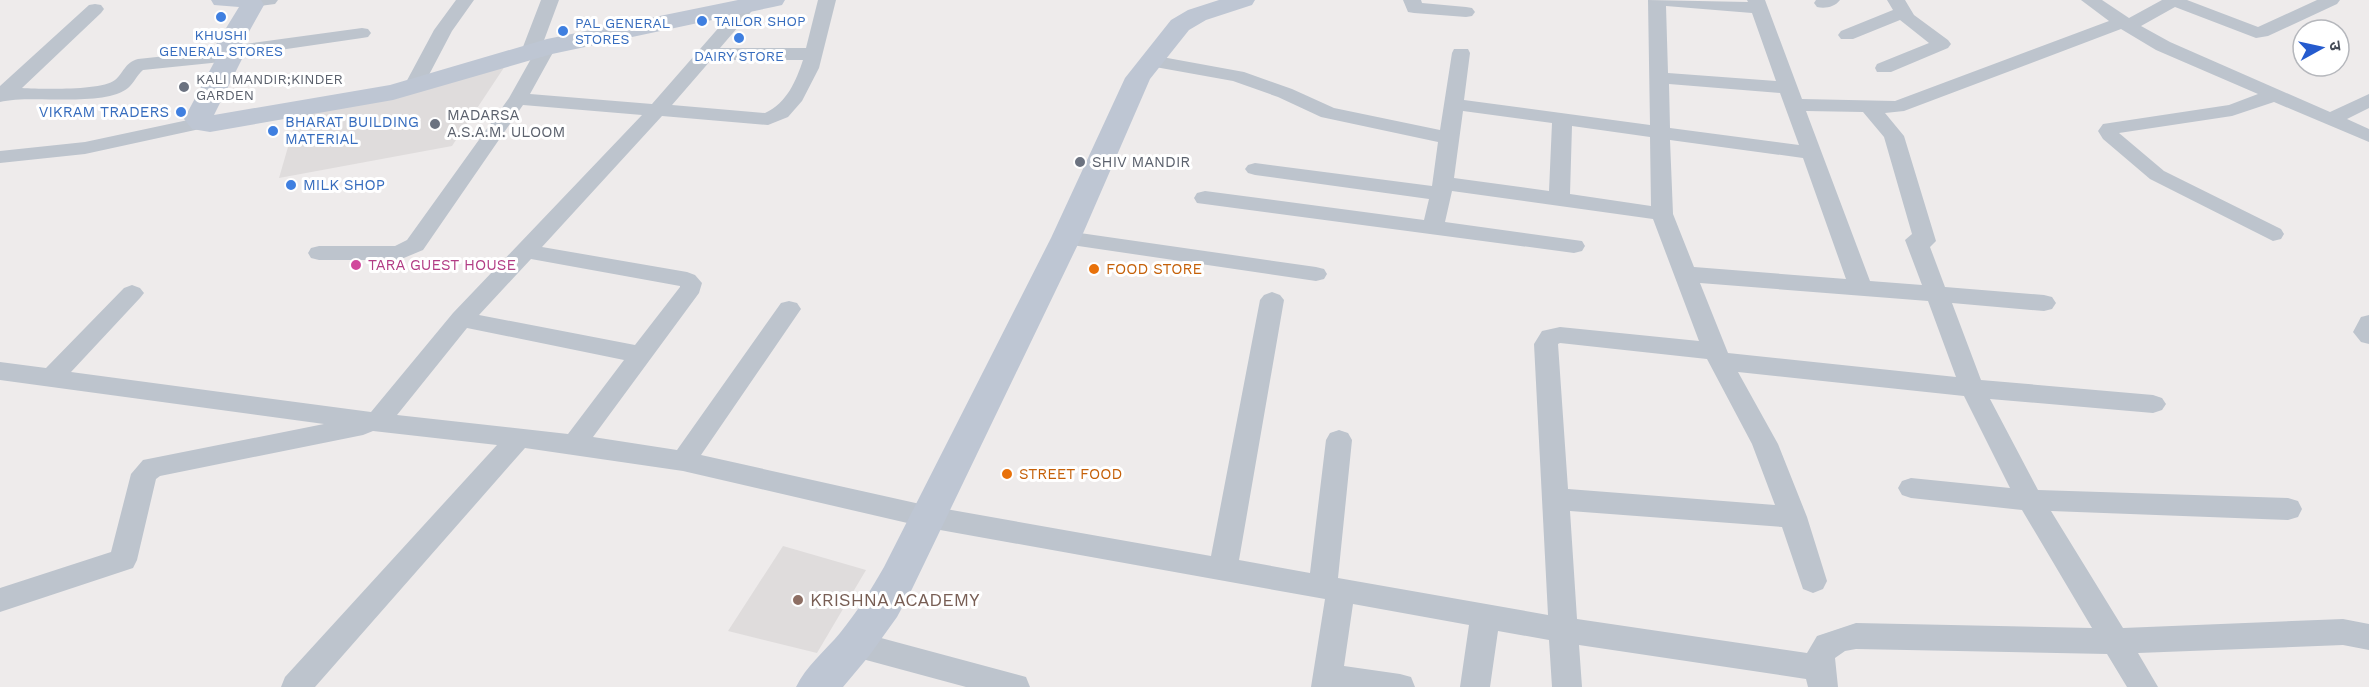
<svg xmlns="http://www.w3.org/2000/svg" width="2369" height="687" font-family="'Work Sans','Noto Sans Devanagari',sans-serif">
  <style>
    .education { fill: #dfdcdc }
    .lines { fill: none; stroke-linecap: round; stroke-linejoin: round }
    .street { fill: #bdc4cd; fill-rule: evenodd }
    .secondary { fill: #bec6d3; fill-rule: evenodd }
    .shop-dot { fill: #3f7fe0; stroke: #fff; stroke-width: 2 }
    .worship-dot { fill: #6b7280; stroke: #fff; stroke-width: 2 }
    .hotel-dot { fill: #d1479c; stroke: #fff; stroke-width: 2 }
    .food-dot { fill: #e8710a; stroke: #fff; stroke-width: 2 }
    .education-dot { fill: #8d6e63; stroke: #fff; stroke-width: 2 }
    .labels { text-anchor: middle; stroke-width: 6; stroke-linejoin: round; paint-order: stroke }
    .far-shop-label { font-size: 14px; fill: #366cbe; stroke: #fff; text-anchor: start }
    .far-worship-label { font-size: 14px; fill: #5b616d; stroke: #fff; text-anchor: start }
    .shop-label { font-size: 15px; fill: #366cbe; stroke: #fff; text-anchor: start }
    .worship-label { font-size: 15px; fill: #5b616d; stroke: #fff; text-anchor: start }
    .hotel-label { font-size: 15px; fill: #b23c85; stroke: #fff; text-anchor: start }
    .food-label { font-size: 15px; fill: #c56008; stroke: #fff; text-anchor: start }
    .near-education-label { font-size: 18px; fill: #785e54; stroke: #fff; text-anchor: start }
  </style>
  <rect width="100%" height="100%" fill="#eeebeb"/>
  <path class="education" d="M505,66l-53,80 -173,32 18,-62z
    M783,546l83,24 -49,83 -89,-22z"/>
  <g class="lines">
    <path class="street" d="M244,0h34l-3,4 -24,3 -6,-1z
      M456,0h18l-22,31 -31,59h-14l-3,-4 30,-56z
      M541,0h18l-16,43h11l2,4 -26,47 122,10 90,-103 7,-1 8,5 -37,43h86l12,-48h18l-17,68 -17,33 -14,16 -20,8 -106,-9 -120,131 145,25 8,3 7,8 -3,10 -106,144 84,13 104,-147 8,-2 8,2 4,6 -100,146 228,51 282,50 49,-256 4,-5 8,-3 8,3 4,5 -45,260 71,13 16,-133 4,-7 9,-3 9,3 4,7 -14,138 210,37 -14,-271 8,-13 18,-4 139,14 -46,-122 -201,-28 -7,31 137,19 3,5 -3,5 -8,2 -377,-50 -3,-5 3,-5 8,-2 219,29 5,-21 -174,-24 -7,-2 -3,-4 3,-4 7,-2 177,23 6,-44 -117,-25 -43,-20 -45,-16 -89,-16 -2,-4 2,-4 7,-2 93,17 48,17 42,19 106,22 12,-77 2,-4h14l2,4 -6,47 186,25 -2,-125 100,2 -1,-2h18l37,99 93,2 214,-80 -28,-21h21l27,18 33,-18h25l71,27 59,-27h23l-3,4 -69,32 -12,2 -81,-31 -34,19 29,16 160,70 39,-18v14l-22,11 22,10v13l-95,-40 -42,14 -113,17 45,38 117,58 3,5 -3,5 -8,2 -123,-62 -47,-40 -5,-8 5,-7 126,-19 29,-11 -102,-44 -35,-21 -217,82 -19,2 19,23 32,105 -6,6 15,40 99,8 8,2 4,6 -4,6 -8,2 -92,-8 29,77 172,15 9,3 4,6 -4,6 -9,3 -163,-14 48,91 250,8 10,3 4,8 -4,8 -10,3 -237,-9 72,117 220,-9 26,5v26l-26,-5 -205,8 20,34h-31l-20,-33 -251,-5 -11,2 -10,7 3,29h-30l-2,-8 -227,-34 3,42h-30l-3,-47 -51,-9 -8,56h-30l9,-62 -116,-21 -9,62 56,8 11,3 4,10h-104l14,-88 -396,-71 -246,-57 -158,-23 -210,239h-34l4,-10 212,-232 -124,-14 -10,4 -203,41 -4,3 -19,81 -4,8 -133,44v-24l111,-36 20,-78 12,-14 181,-36 -324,-44v-18l46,6 78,-80 8,-3 8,3 4,5 -4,5 -69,74 300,40 82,-99 189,-198 -119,-10 -100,145 -24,10h-80l-8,-2 -3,-5 3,-5 8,-2h76l12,-6 102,-142 23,-41 -9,-1 -2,-4zM1666,6l86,7 24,68 -108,-8zM711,60h92c-7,21 -16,43 -38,53l-93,-8zM1669,84l111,9 19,52 -129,-17zM1463,111l89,12 -3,68 -95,-13zM1806,111l57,1 21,25 28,97 -7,6 17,45 -52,-4zM1572,126l78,11 1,69 -81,-12zM1670,140l133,18 43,121 -152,-12 -21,-53zM531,259l149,27v1l-45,58 -156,-30zM1700,283l228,18 28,76 -228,-24zM467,328l157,32 -56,74 -171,-19zM1560,343l147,16 45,85 23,61 -207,-16 -10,-145zM1738,372l226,24 46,92 -99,-10 -9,3 -4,7 4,7 9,3 111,12 70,118 -236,-5 -39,13 -10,17 -230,-34 -7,-108 212,16 21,62 10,4 10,-4 4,-8 -20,-64 -29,-73z
      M1403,0h18l1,3 44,4 6,1 3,4 -3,4 -6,1 -52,-4 -6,-1z
      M1816,0h24c-5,7 -15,9 -23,7l-3,-4z
      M1887,0h18l9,15 34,25 3,4 -3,4 -57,24h-14l-2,-4 2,-4 52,-21 -29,-23 -47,19h-12l-3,-4 3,-4 52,-21z
      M95,4l6,1 3,4 -3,4 -79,75c18,1 79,3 93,-8 9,-7 9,-17 23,-21l84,-9 8,-4 132,-18 6,1 3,4 -3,4 -6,1 -123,18 -8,5 -88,9c-6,5 -9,13 -15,18 -24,20 -98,6 -128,14v-16l89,-81z
      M202,117l7,2 3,4 -3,4 -124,27 -85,9v-12l85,-9z
      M1066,231l250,36 8,2 3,5 -3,5 -8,2 -258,-38 -3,-5 3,-5z
      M2369,315v29l-8,-2 -8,-10 8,-15z
      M855,631l160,43 11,3 4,10h-64l-111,-30 -10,-4 -5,-9 5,-9z"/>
    <path class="secondary" d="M211,0h50l3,5 -23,41 3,9 -30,60 176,-30 157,-46 191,-39h47l-3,5 -9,2 -221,47 -159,46 -183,32 -18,-3 -8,-10 34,-64 -3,-9 24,-39 -25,-2z
      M1219,0h36l-3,5 -46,15 -17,10 -39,49 -69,159 -169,351 -15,28 -28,39 -26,31h-47c10,-21 29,-36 44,-54 17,-21 31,-43 44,-66l167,-329 74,-160 46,-58 17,-10z"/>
  </g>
  <g class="shop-dot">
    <circle cx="221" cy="17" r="6"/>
    <circle cx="702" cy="21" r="6"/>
    <circle cx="563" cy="31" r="6"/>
    <circle cx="739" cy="38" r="6"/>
    <circle cx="181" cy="112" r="6"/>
    <circle cx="273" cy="131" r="6"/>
    <circle cx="291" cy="185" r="6"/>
  </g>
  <g class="worship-dot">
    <circle cx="184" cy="87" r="6"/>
    <circle cx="435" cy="124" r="6"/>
    <circle cx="1080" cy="162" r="6"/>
  </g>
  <circle class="hotel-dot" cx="356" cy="265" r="6"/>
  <g class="food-dot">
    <circle cx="1094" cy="269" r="6"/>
    <circle cx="1007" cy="474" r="6"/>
  </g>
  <circle class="education-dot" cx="798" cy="600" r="6"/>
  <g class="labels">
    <g class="far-shop-label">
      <text x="714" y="26">TAILOR SHOP</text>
      <text x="575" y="28">PAL GENERAL<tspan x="575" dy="16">STORES</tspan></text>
      <text x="221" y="40" text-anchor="middle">KHUSHI<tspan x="221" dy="16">GENERAL STORES</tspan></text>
      <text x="739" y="61" text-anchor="middle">DAIRY STORE</text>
    </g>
    <g class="far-worship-label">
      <text x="196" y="84">KALI MANDIR;KINDER<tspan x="196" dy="16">GARDEN</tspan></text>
    </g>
    <g class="shop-label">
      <text x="169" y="117" text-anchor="end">VIKRAM TRADERS</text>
      <text x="285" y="127">BHARAT BUILDING<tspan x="285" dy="17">MATERIAL</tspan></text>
      <text x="303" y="190">MILK SHOP</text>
    </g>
    <g class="worship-label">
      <text x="447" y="120">MADARSA<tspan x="447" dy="17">A.S.A.M. ULOOM</tspan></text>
      <text x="1092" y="167">SHIV MANDIR</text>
    </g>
    <g class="hotel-label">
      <text x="368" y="270">TARA GUEST HOUSE</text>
    </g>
    <g class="food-label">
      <text x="1106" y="274">FOOD STORE</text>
      <text x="1019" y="479">STREET FOOD</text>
    </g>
    <g class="near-education-label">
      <text x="810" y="606">KRISHNA ACADEMY</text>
    </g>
  </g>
  <g transform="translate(2321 48) rotate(82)"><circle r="28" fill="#ffffff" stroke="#b5b7bc" stroke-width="1.5"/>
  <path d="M0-4.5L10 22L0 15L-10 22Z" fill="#255bce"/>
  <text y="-9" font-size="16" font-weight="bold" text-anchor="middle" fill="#454c57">उ</text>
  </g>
</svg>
